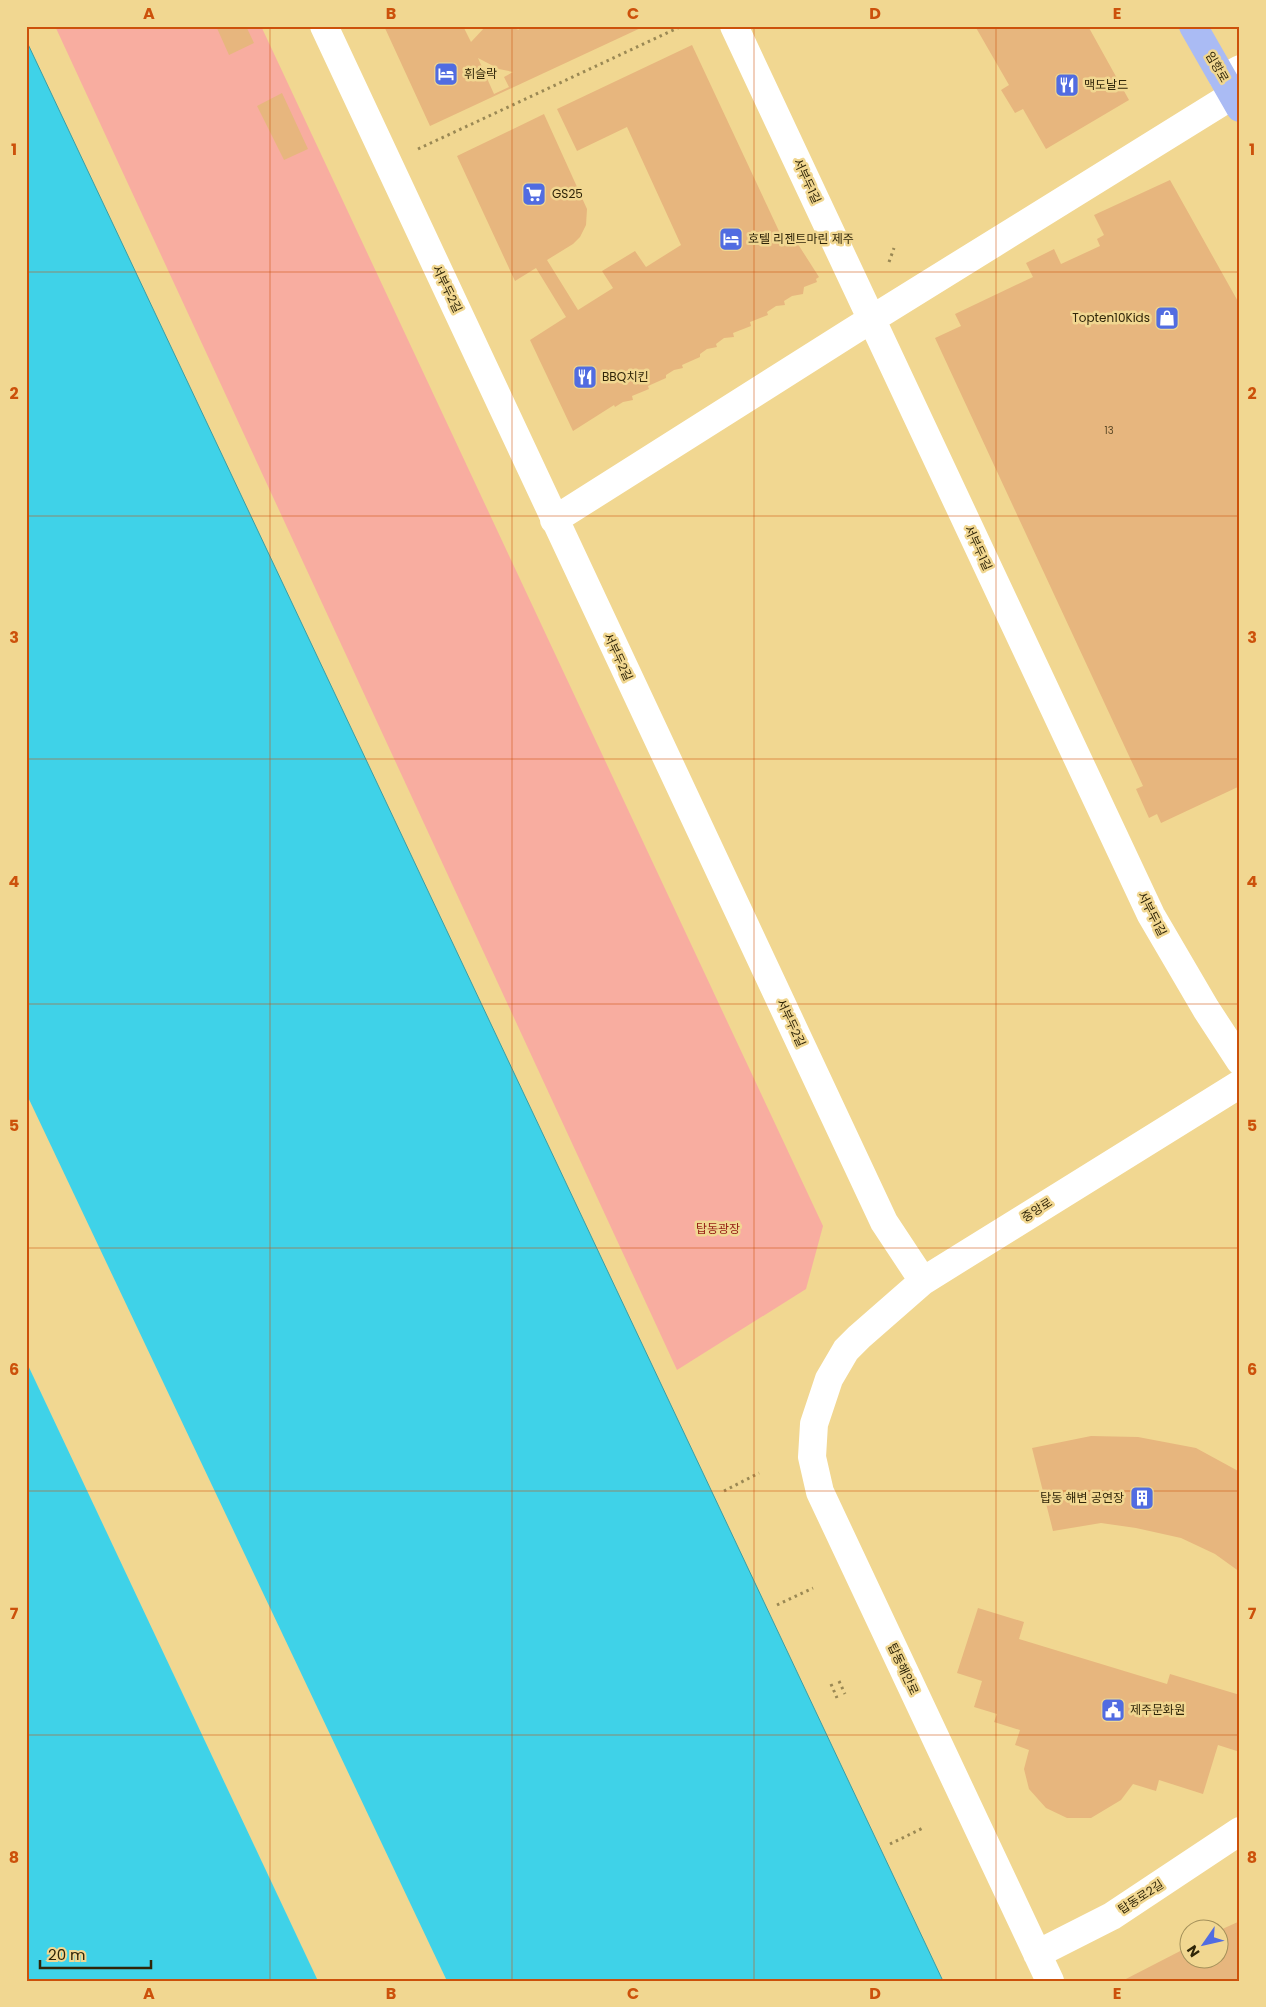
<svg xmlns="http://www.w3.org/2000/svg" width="1266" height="2007" font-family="Poppins,'Noto Sans KR',sans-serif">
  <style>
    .green { fill: #f8ada0 }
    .water { fill: #3fd2e8; stroke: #3a9ea5 }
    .pier { fill: #f1d791 }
    .building { fill: #e7b67e; fill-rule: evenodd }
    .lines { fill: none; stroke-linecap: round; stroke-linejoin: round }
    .path { stroke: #9a8854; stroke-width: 3; stroke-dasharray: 2.5 4; stroke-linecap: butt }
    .minor { stroke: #fff; stroke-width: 28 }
    .major { stroke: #aabbf4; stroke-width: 28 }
    .grid { fill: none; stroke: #cc510b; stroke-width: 1; stroke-opacity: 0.55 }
    .labels { text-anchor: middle; stroke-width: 5; stroke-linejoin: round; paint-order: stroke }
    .number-label { font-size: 10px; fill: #5d4926 }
    .street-label { font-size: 12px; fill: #2f2508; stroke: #f1d791 }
    .poi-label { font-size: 12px; fill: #2f2508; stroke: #f1d791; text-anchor: start }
    .park-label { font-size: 12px; fill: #962216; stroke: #f1d791 }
    .neatline { fill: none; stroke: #cc510b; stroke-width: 2 }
    .grid-label { font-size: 16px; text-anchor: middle; font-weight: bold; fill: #cc510b }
  </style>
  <rect width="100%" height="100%" fill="#f1d791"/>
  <path class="green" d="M55,26h206l562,1200 -17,63 -129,81z"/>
  <path class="water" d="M26,40l917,1941h-917z"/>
  <path class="pier" d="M26,1093l421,888h-129l-292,-620z"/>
  <path class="building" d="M216,26h30l8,17 -25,12z
    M384,26h79l8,16 15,-16h21l12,4 -1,-4h127l-215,100zM478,58l21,11 14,3 -9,5 5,10 -15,7z
    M975,26h113l41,74 -83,49 -23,-40 -8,4 -14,-23 8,-5z
    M692,45l93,199 9,-6 25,39 -3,2 1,3 -13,5 -1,7 -11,2 -8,5 1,4 -9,1 -9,6 1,3 -18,7 1,4 -18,7 1,4 -10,1 -8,6 1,3 -10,2 -7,5v3l-18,8 1,3 -9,2 -8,5v3l-18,8 1,3 -17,7 1,4 -10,2 -8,5 -1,-2 -41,26 -43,-91 36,-23 -30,-49 -21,13 -58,-125 87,-42 43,95 -1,16 -6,12 -7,7 -26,16 31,50 35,-22 -11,-17 33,-20 11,16 35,-22 -54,-118 -50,24 -20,-42z
    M282,93l26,56 -24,11 -27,-54z
    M1170,180l70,125v481l-79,37 -4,-9 -8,4 -13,-29 7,-3 -208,-448 26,-12 -6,-12 78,-37 -7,-14 28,-14 7,15 39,-18 -3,-7 7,-4 -10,-20z
    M1091,1436l47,1 58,11 44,24v100l-25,-18 -34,-16 -45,-10 -35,-5 -48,8 -21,-83z
    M978,1608l46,14 -5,17 148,45 3,-10 70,21v57l-22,-7 -15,49 -44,-14 -3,11 -23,-7 -12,16 -30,18h-24l-21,-10 -17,-19 -5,-20 5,-19 -14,-5 5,-15 -26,-8 3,-8 -23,-7 8,-26 -25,-8z
    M1240,1921v60h-118l66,-34v13h30v-29z"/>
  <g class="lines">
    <path class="path" d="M418,149l264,-123
      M889,262l5,-14
      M724,1491l35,-18
      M777,1605l36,-17
      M839,1681l6,13
      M831,1684l6,14
      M890,1844l35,-17"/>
    <path class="minor" d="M324,26l560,1196 39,59
      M734,26l417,889 55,94 34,52
      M1223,78l17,-9
      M554,520l297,-188 382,-237
      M1037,1954l75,-38 128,-85
      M1050,1981l-230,-489 -8,-35 2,-33 15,-45 17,-29 13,-13 64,-56 317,-197"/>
    <path class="major" d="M1193,26l47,82"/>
  </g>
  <path class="grid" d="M270,26v1955M512,26v1955M754,26v1955M996,26v1955M26,272h1214M26,516h1214M26,759h1214M26,1004h1214M26,1248h1214M26,1491h1214M26,1735h1214"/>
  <defs>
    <g id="hotel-square" transform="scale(1.25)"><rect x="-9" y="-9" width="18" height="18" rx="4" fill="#516ce1" stroke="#f1d791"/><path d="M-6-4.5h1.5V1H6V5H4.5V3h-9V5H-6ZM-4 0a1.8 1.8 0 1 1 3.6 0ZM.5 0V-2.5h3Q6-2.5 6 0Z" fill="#fff"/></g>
    <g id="restaurant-square" transform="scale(1.25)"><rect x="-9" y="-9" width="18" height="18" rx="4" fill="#516ce1" stroke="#f1d791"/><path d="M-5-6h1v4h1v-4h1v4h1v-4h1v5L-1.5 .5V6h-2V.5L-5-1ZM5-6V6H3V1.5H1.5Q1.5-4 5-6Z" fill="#fff"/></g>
    <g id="supermarket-square" transform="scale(1.25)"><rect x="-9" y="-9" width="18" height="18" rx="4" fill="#516ce1" stroke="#f1d791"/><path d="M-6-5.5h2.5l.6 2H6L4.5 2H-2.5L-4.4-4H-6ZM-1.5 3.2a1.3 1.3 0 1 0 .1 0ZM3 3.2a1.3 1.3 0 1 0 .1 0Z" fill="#fff"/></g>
    <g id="shop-square" transform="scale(1.25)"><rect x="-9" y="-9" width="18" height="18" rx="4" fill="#516ce1" stroke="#f1d791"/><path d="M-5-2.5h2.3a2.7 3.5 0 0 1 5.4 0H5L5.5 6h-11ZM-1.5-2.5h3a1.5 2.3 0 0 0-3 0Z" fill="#fff"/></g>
    <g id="building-square" transform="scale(1.25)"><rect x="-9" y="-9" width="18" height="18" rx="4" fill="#516ce1" stroke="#f1d791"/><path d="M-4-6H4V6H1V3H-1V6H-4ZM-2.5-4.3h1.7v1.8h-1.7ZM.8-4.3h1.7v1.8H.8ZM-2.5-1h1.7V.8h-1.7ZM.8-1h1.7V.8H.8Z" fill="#fff"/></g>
    <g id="civic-square" transform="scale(1.25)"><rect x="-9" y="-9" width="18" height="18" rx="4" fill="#516ce1" stroke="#f1d791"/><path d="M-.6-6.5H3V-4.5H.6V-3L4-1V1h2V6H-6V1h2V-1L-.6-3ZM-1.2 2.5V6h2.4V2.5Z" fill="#fff"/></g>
  </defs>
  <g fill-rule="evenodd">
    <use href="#hotel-square" x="446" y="74"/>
    <use href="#restaurant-square" x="1067" y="85"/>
    <use href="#supermarket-square" x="534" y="194"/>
    <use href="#hotel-square" x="731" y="239"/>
    <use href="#shop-square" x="1167" y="318"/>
    <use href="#restaurant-square" x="585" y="377"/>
    <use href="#building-square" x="1142" y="1498"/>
    <use href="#civic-square" x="1113" y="1710"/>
  </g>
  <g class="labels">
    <g class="number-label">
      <text x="1109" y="434">13</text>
    </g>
    <g class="street-label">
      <text transform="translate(1217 67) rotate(60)" y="4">임항로</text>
      <text transform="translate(807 181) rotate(65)" y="4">서부두1길</text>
      <text transform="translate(447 289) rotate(64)" y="4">서부두2길</text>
      <text transform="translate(978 548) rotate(65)" y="4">서부두1길</text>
      <text transform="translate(618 657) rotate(65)" y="4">서부두2길</text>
      <text transform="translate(1152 914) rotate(63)" y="4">서부두1길</text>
      <text transform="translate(791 1023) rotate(65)" y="4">서부두2길</text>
      <text transform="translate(1037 1210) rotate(-32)" y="4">중앙로</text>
      <text transform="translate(903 1669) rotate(65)" y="4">탑동해안로</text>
      <text transform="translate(1141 1897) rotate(-33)" y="4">탑동로2길</text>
    </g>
    <g class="poi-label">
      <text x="464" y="78">휘슬락</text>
      <text x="1084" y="89">맥도날드</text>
      <text x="552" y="198">GS25</text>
      <text x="748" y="243">호텔 리젠트마린 제주</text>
      <text x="1150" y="322" text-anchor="end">Topten10Kids</text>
      <text x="602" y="381">BBQ치킨</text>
      <text x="1124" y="1502" text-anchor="end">탑동 해변 공연장</text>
      <text x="1130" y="1714">제주문화원</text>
    </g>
    <g class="park-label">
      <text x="718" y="1233">탑동광장</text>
    </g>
  </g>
  <rect width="1266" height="2007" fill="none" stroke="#f1d791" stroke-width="55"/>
  <g transform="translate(1204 1944) rotate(236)"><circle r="24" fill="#f1d791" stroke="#a3905a"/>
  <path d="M0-4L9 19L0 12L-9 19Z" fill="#516ce1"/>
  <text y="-8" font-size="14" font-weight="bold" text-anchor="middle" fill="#2f2508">N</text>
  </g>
  <path d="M40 1960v8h111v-8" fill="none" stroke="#2f2508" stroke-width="2.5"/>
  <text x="48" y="1960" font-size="15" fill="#2f2508" stroke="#f1d791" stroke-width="4" paint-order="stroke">20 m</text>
  <rect x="28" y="28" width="1210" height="1952" class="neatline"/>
  <g class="grid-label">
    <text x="149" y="19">A</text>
    <text x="391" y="19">B</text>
    <text x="633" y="19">C</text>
    <text x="875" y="19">D</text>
    <text x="1117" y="19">E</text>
    <text x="14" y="155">1</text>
    <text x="1252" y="155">1</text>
    <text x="14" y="399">2</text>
    <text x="1252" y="399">2</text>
    <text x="14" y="643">3</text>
    <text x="1252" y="643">3</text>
    <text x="14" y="887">4</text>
    <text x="1252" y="887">4</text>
    <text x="14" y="1131">5</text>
    <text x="1252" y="1131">5</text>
    <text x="14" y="1375">6</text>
    <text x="1252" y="1375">6</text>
    <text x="14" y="1619">7</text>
    <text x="1252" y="1619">7</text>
    <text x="14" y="1863">8</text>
    <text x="1252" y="1863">8</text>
    <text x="149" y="1999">A</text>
    <text x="391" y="1999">B</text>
    <text x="633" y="1999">C</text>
    <text x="875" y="1999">D</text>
    <text x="1117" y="1999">E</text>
  </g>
</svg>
